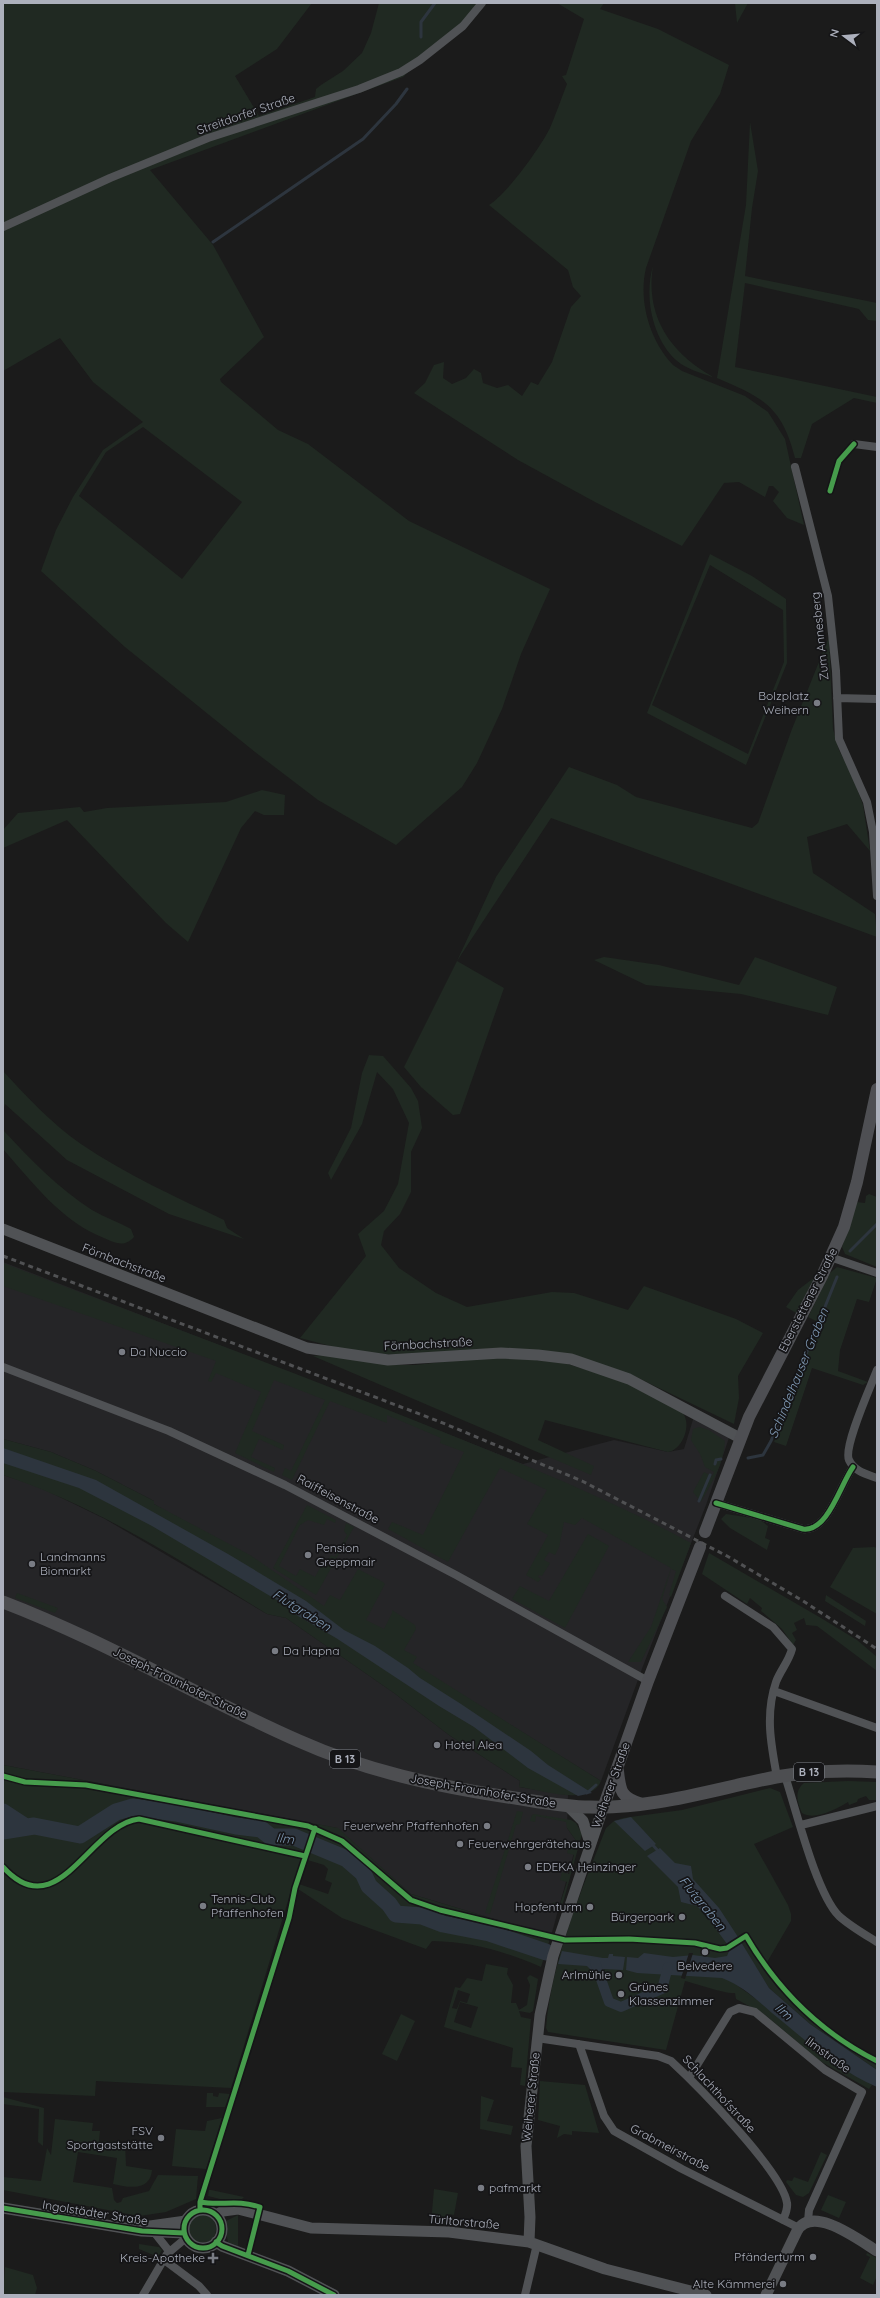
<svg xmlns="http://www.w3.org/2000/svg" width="880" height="2298" font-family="Quicksand,sans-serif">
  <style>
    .built { fill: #252527 }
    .green { fill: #202922; fill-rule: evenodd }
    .water { fill: #2d353e }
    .pier { fill: #1b1b1b }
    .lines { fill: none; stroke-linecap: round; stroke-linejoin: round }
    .stream { stroke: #2d353e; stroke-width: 3 }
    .canal { stroke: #2d353e; stroke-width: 10 }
    .river { stroke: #2d353e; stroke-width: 17 }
    .minor { stroke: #505255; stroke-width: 8 }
    .tertiary { stroke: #505255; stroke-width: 11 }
    .secondary { stroke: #4e4f53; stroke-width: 12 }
    .primary { stroke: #4d4e51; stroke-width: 13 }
    .rail { stroke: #505153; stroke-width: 3; stroke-dasharray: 5 4; stroke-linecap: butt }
    .cycleway-casing { stroke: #151517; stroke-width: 8 }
    .cycleway { stroke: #469c4c; stroke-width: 5 }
    .poi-dot { fill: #797c84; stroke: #151517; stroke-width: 1.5 }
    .labels { text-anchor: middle; stroke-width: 3.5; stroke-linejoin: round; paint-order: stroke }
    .shield { fill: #151517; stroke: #7f828a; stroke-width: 1 }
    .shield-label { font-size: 11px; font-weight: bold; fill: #acb0bc }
    .street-label { font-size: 12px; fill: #acb0bc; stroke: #151517 }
    .poi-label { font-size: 12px; fill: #acb0bc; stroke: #151517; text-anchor: start }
    .water-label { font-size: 13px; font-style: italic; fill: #829cb7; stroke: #151517 }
  </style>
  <rect width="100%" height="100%" fill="#1b1b1b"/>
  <path class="built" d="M3,1262l351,135 169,67 91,-24 54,12 16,-3 11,-36 36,19 -25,73 -63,161 -42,115 -447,-277v-3l-58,-30 -45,-19 -48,-13z
    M3,1475l34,11 68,33 162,95 19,4 108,75 55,42 71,46 -1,6 49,8 -1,33 10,14 -26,94 -140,-42 -74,-66 -334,-63z"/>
  <path class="green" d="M3,3h309l-35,46 -42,27 24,40 56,-19 1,-8 5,-4 22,-14 19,-18 9,-20 8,-30h103l-79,74 -253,93 63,75 51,92 -44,42 1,3 57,48 30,14 101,77 141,68 -29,65 -19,55 -25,54 -15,24 -66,58 -78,-45 -63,-48 -130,-105 -84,-76 15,-41 17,-33 30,-47 40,-28 -50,-40 -33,-44 -57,33zM143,427l99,75 -60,77 -103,-83 27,-44z
    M557,3h47l-4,6 58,20 71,36 -9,29 -29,47 -45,127c-8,33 4,73 27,97l9,6 63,25 23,16 17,27 19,86 -17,-7 -14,-17 6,-9 -6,-6h-4l-4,11 -26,-15 -15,1 -42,63 -87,-44 -77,-42 -104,-67 11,-10 9,-18 10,-3 -1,16 9,6 14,-6 8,-9 7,4 2,10 14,5 11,-3 14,11 9,-14 7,3 14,-23 19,-55 10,-11 -8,-9 -5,-17 -79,-65c18,-11 51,-57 61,-77 6,-14 11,-29 17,-44l-5,-8 4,-1 18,-56z
    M735,3h13l-11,20z
    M750,122l8,49 -6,37 -7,68 132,27v18l-9,-1 -9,-11 -114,-26 -10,84 142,30v6l-23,-5 -42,26 -11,34h-6c-13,-51 -31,-60 -78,-80l29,-173z
    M653,266c-8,50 17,87 60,111 -12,-4 -27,-8 -37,-17 -24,-22 -32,-64 -23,-94z
    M710,554l42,22 34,23 1,64 -41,102 -99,-52zM710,565l73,45 1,52 -36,92 -96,-49z
    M829,637l4,92 6,21 14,27 10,28 7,46 -23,-27 -40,13 6,36 62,41 2,23 -326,-119 -94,143 47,27 -44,126 -7,1 -32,-28 -17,-20 53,-106 39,-84 73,-110 48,18 19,12 116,31 6,-5 34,-94z
    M262,790l23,5 -1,20h-20l-9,-4 -14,17 -53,114 -22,-19 -99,-103 -64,28v-18l15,-17 62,-6 4,5 23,-4 119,-6z
    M604,957l55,8 80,20 16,-28 82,30 -9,28 -87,-21 -95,-9 -52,-25z
    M369,1055l14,1 28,32 7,13 4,27 -11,24v40l-11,22 -16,17 -3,14 18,23 37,25 31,14 85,-15 22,1 54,17 16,-24 92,33 27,14 -25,43 1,22 -5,26 -100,-48 -62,-21h-177l-45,-4 -50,-13 66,-82 -8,-22 26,-23 14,-27 11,-61 -16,-34 -16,-17 -15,52 -31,56 -3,-7 23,-45 11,-55z
    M3,1071c24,26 48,52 78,73 44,30 95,53 143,76l3,8 17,11 -75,-25 -102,-54 -62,-56 -2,8z
    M3,1130c27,29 55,58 89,80 12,7 26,12 39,19l3,8c-10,11 -19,6 -30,1 -43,-17 -71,-55 -101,-89z
    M869,1194l8,3v70l-32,-13 -3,-7 14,-45 9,1 1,-7z
    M3,1263c139,53 280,105 418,160 92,37 183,73 270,120l-20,54 -2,-2 7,-24 -5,-2 -9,30 5,8 -26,55h-13l23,-35 20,-59 -89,-50 -7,7 -11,-3 -5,25 -4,8 -6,-3 -5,8 6,3 -8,13 -3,-1 -1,2 3,2 -3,3 -12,-7 22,-40 -21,-11 20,-34 -47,-22 -52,94 -60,-33 4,-7 31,13 41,-83 -24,-9 1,-5 -54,-23v8l-57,-22 -38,79 -10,-5 3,-7 6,3 34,-71 -51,-20 -22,51 32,14 -1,5 -24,-11 -8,18 24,11 -1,4 -39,-19 26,-61 -45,-19 -5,9 -3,-1 8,-20 -213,-75z
    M837,1267l40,11 -8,24 -12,-3 -17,51 -2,21 30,11 -5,3 -51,-17 -26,78 -12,-4 23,-67 21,-53 -10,-5 22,-44z
    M815,1277l-19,36 -10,-6 12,-17z
    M322,1355l68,10h25l82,-9 67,7 57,17 62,33c9,13 -1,37 -15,39l-123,-32 -7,20 56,26 -3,9 -278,-119z
    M699,1427l10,3 16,11c-1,23 -13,41 -24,61l-8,-10 11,-20 8,4 2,-4 -9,-5 -5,-13 -9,-14 2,-11z
    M3,1439l48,13 45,19 58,30v3l96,51 74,51 6,-11 10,5 18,-31 25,13 2,2 -19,36 18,9 8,-16v-3l23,15 1,4 -12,21 13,7 -4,6 188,118c-10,26 -60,9 -82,6l1,-6 -71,-46 -55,-42 -108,-75 -19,-4c-84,-52 -170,-108 -264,-139z
    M307,1505l29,15 -1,3 -8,-4 -3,6 -16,-5 -8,5 -21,41 17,10 4,-7 15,8 6,-11 -3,-2 3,-5 6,3 4,-7 4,2 12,-22 -3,-4 2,-8 8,4 -38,68 -43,-27z
    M726,1514l33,5 9,7 -3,12 5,2 -3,10 -37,-22 -9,-9z
    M588,1534l21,12 -44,82 -53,-29 8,-13 29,15z
    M874,1547l3,1v66l-47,-27 23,-39z
    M709,1553l112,65 36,22 20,17v14l-60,-45 -11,-1 -2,-7 -10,5 3,7 -5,3 4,7 -3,5 -11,-16 -21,-18 1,-3 -12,-10 -3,6 -45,-30z
    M17,1593l41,15 -3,5 -40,-15z
    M826,1595l40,26 -1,5 -40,-25z
    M3,1765l335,63 73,66 140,42 -10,31c-38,-16 -68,-25 -109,-26l-6,8 -84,-31 -44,-29 1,-5 29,10 4,-11 -7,-3 3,-11 -4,-4 -23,-7 -70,230 -135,-7 -1,15 -92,-4z
    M848,1781l29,1v18h-8l-3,-4 -8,3 -1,3 -8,3 -1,-3c-12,7 -33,19 -46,11 -5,-11 -8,-22 2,-30z
    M770,1788l10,4 13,35 -39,17 34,61 3,9v7l-25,43 -5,2c29,43 72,73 116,98v6l-67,-46 -41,-36 -13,-21 -25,14 25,18 72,58 44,28 -3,4 -49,-28 -56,-47 -28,-15 -1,-6c-10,1 -38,-9 -50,-12l-19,69 -118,-18 -2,-4c6,-69 35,-136 60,-200l8,-7 9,-3 59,-8z
    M517,1811l6,1 -3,12 -4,1 -26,89 -5,-1z
    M534,1814l37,6 5,3 6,11 -21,76 -9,-2 1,-6 7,2 7,-22 -7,-2 2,-8 7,2 5,-19 -7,-2 1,-5 6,1 3,-7 -10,-14 -1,-6 -30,-6 -1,6 -5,-1 2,-6z
    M486,1964l22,4 -1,6 6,11 -2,18h5l3,7 8,-5 3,-20 -3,-7 3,-3 8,4 -5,32 -3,2 -11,-2 2,6 10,2 -6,67 -5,-1 2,-17 -11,-1 2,-19 -69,-21 11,-40 5,1 7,-10 15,3zM458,1990l12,4 -3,9 -7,-2 -3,8 -5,-1zM460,2002l18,5 -7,21 -17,-6z
    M401,2014l14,7 -18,40 -15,-7z
    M540,2081l45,4 14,48 -27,-2v4l-8,-1 -7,4 3,-12 -22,-6z
    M207,2093h6v3l5,1 1,-4 11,1 -5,13h-19z
    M481,2096l13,4 -7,21 26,5 -2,9 -31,-6z
    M3,2097l41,11 -1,38 -5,-4 1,-33 -36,-5z
    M222,2118l-16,51 -34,-3 4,-37 29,2 2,-10z
    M55,2119l38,4 -1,8h8l-1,10 26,1 1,24 26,4c-2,21 -22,18 -39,14l4,-26 -39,-6 -5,30 39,6 2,12 3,3 4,-1 2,-4 26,-7 9,-16 40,1 -2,23 -30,13 -27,4 -136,-26v-13l38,4 6,-33 4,7z
    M821,2152l6,3 -18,38 -6,4 -7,-2 -10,-13 1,-2 5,1 2,-4 14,5z
    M434,2189l24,4 -4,22 -5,-1 -2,11 -16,-2z
    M209,2190h2l33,7 -2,2h-22l-12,-3z
    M828,2195l18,7 -7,16 -18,-8z
    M238,2215v31l-10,-4 -4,-20z
    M188 2229a14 14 0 1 1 28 0a14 14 0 1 1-28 0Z
    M139,2244l20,3 3,3 -4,7 -19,-8z
    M867,2253l10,5v18l-4,9 -13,-7 10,-21 -4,-2z
    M5,2267l28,8 4,13 -2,7h-32z"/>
  <path class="water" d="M3,1448l93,32 132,74 78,47 38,29 31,16 33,22 12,10 41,26 70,47 17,14 44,28 -14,3 -50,-28 -54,-41 -35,-21 -103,-68 -38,-22 -16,-13 -130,-77 -73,-38 -76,-25z
    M631,1817l25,27 -11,7 -31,-30z
    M660,1848l15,15 16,3 2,13 26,29 19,29 -11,7 -22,-30 -8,-8 -16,-4 -3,-15 -31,-31z
    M741,1942l28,46 41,36 67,46v17c-38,-16 -73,-48 -105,-74 -16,-14 -31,-28 -50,-35l-85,-5 -11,-3 1,-13 11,1 6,-5 29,4 20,-2 22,3 12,-2 3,-7z
    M562,1951l41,7h5l1,-4h4v2l12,1 -2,13 -19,-1 -1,4 -6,3 -10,-10 -29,-2z"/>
  <path class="pier" d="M689,1953h4l-8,26 -4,-1z"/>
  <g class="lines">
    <path class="stream" d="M421,37v-15l14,-19
      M213,242l150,-103 33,-35 11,-15
      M850,1251l27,-27
      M748,1458l15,-3 8,-14 66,-164
      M715,1464l1,-4 5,-1
      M699,1501l11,-26
      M587,1793l9,-8
      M651,1843l8,9"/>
    <path class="canal" d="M595,1962l14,40 12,5 41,-18 6,-22"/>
    <path class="river" d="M3,1812l23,15
      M3,1831l31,-5 46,9 36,-23 17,-5 43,6 60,13 25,3 10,8h23l53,22 16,14 6,13 20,18 7,10 26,2 21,8 46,9 57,19"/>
    <path class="minor" d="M3,227l107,-49 98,-40 151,-49 42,-17 19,-12 43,-34 19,-23
      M854,444l23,3
      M795,467l33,129 8,75 3,68 28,63 6,30 4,64
      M837,698l40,1
      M830,1257l47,16
      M3,1367l166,64 116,54 171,90 192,106
      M877,1370c-6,16 -34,77 -28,90 5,11 17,14 28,18
      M716,1503l87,26c25,3 37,-44 50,-62
      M725,1596l48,31 19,22c-3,12 -12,22 -16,33 -11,32 -5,63 1,95
      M774,1691l103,37
      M785,1776c11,33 31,117 54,140 11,10 25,18 38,26
      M801,1825l76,-19
      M537,2038l121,18 13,5c25,23 112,111 116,142 1,6 -2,12 -4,17
      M579,2044l25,72 10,15 68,38 117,59
      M689,2078l41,-66 9,-4 16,4 70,58 37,22 -53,118 -1,11
      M154,2232l15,19
      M163,2259l36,27 8,9
      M143,2295l24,-41 19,-16
      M525,2295l12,-51"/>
    <path class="tertiary" d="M3,1229l304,119 81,12 113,-7 37,2 33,4 58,20 111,59
      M568,1806l15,15 7,22
      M3,2208l139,23 42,2
      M184 2229a19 19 0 1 1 38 0a19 19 0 1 1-38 0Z
      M216,2215l7,-4 15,-2 73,19 138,4 80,10 76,27 101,26
      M143,2227l43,-6
      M216,2242l6,4 66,25 46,24
      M529,2242l1,-25 -4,-71 14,-131 13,-59 50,-148
      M766,2295l31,-64c15,-27 62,9 80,20"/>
    <path class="secondary" d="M705,1532l44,-115 73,-141 22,-49 13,-45 20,-93
      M618,1771c2,20 3,27 24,33
      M603,1808l45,-127 52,-134"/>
    <path class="primary" d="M3,1602c102,39 196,95 296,139 67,30 137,45 209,56 27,4 55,10 82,10 63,2 124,-18 186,-30 34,-6 67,-7 101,-5"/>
    <path class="rail" d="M3,1256l435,165 144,60 145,75 76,45 74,48"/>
    <g class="cycleway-casing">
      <path id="cycleway" d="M830,491l9,-30 15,-17
        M716,1503l87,26c25,3 37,-44 50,-62
        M3,1776l22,6 61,3 222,41 34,15 69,59 29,10 125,30 64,-1 66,4 25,6 7,-1 19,-12c31,53 75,97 131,125
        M3,1867c55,61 87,-43 136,-48l166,37
        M200,2202c22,4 36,-3 60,5l-12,48
        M3,2208l139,23 42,2
        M200,2210v-8l89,-284 6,-30 20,-60
        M184 2229a19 19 0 1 1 38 0a19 19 0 1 1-38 0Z
        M216,2242l6,4 66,25 46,24"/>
    </g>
    <use href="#cycleway" class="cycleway"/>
  </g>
  <g class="poi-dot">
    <circle cx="817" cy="703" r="4"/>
    <circle cx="122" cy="1352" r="4"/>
    <circle cx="308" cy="1555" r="4"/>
    <circle cx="32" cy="1564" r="4"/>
    <circle cx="275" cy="1651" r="4"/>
    <circle cx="437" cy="1745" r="4"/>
    <circle cx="487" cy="1826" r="4"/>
    <circle cx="460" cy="1844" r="4"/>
    <circle cx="528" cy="1867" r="4"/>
    <circle cx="203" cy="1906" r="4"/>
    <circle cx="590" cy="1907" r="4"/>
    <circle cx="682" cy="1917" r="4"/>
    <circle cx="705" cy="1952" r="4"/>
    <circle cx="619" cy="1975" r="4"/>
    <circle cx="621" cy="1994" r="4"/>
    <circle cx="161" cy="2138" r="4"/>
    <circle cx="481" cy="2188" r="4"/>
    <circle cx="813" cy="2257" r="4"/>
    <path d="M211 2252h4v4h4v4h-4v4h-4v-4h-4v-4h4z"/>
    <circle cx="783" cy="2284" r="4"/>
  </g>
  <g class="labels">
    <g class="shield">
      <rect x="330" y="1750" width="30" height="18" rx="3"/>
      <rect x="794" y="1763" width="30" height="18" rx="3"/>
    </g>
    <g class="shield-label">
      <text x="345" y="1763">B 13</text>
      <text x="809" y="1776">B 13</text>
    </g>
    <g class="street-label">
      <text transform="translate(246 114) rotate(-19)" y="4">Streitdorfer Straße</text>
      <text transform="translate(820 636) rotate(-96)" y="4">Zum Annesberg</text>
      <text transform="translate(124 1263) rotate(21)" y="4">Förnbachstraße</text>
      <text transform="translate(808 1300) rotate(-63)" y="4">Eberstettener Straße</text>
      <text transform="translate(428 1344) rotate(-3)" y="4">Förnbachstraße</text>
      <text transform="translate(338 1499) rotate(28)" y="4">Raiffeisenstraße</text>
      <text transform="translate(180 1683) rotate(26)" y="4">Joseph-Fraunhofer-Straße</text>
      <text transform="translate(611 1785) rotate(-70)" y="4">Weiherer Straße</text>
      <text transform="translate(483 1791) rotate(10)" y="4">Joseph-Fraunhofer-Straße</text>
      <text transform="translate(828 2055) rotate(36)" y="4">Ilmstraße</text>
      <text transform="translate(719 2094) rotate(47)" y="4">Schlachthofstraße</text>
      <text transform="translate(531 2097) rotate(-84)" y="4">Weiherer Straße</text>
      <text transform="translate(670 2148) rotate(28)" y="4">Grabmeirstraße</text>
      <text transform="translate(95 2213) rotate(9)" y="4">Ingolstädter Straße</text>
      <text transform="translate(464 2222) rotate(5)" y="4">Türltorstraße</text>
    </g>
    <g class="poi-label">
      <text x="809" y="700" text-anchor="end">Bolzplatz<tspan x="809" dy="14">Weihern</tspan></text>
      <text x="130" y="1356">Da Nuccio</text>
      <text x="316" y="1552">Pension<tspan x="316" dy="14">Greppmair</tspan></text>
      <text x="40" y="1561">Landmanns<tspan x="40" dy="14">Biomarkt</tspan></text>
      <text x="283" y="1655">Da Hapna</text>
      <text x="445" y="1749">Hotel Alea</text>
      <text x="479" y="1830" text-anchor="end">Feuerwehr Pfaffenhofen</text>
      <text x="468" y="1848">Feuerwehrgerätehaus</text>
      <text x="536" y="1871">EDEKA Heinzinger</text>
      <text x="211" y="1903">Tennis-Club<tspan x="211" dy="14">Pfaffenhofen</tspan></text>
      <text x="582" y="1911" text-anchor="end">Hopfenturm</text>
      <text x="674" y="1921" text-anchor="end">Bürgerpark</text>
      <text x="705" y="1970" text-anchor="middle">Belvedere</text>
      <text x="611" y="1979" text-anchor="end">Arlmühle</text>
      <text x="629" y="1991">Grünes<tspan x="629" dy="14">Klassenzimmer</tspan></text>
      <text x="153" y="2135" text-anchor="end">FSV<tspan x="153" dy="14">Sportgaststätte</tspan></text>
      <text x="489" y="2192">pafmarkt</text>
      <text x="805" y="2261" text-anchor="end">Pfänderturm</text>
      <text x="205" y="2262" text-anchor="end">Kreis-Apotheke</text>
      <text x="775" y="2288" text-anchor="end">Alte Kämmerei</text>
    </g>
    <g class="water-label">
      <text transform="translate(798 1373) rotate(-68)" y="5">Schindelhauser Graben</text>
      <text transform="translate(302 1610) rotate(32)" y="5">Flutgraben</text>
      <text transform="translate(285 1838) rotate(6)" y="5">Ilm</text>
      <text transform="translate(703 1903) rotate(51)" y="5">Flutgraben</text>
      <text transform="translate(784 2011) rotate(42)" y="5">Ilm</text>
    </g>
  </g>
  <rect width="880" height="2298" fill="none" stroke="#acb0bc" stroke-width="8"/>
  <g transform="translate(844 36) rotate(286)" stroke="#151517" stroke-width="3" paint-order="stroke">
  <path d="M0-3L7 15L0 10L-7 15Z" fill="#acb0bc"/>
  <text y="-6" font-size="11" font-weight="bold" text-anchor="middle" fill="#acb0bc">N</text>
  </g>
</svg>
